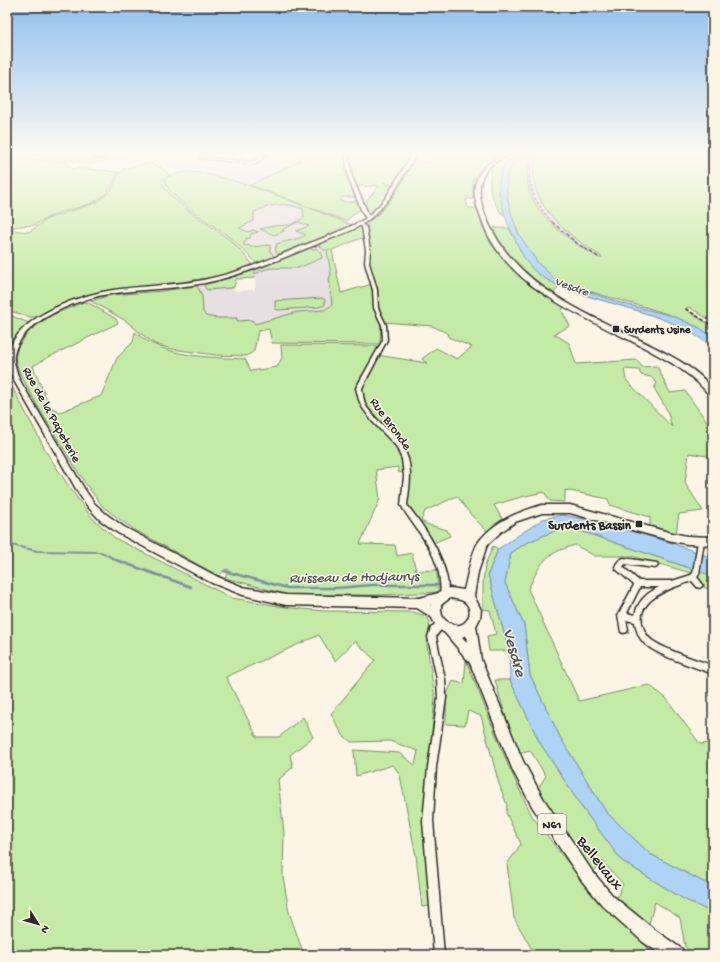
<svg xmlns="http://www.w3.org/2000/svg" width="720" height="962" font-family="'Gochi Hand',sans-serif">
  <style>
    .built { fill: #e7dfe2 }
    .green { fill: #c4eba6; stroke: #788b68; fill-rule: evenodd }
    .water { fill: #aed3f7; stroke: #7a90a5 }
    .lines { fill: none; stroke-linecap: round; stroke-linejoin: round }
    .stream-far1 { stroke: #7a90a5; stroke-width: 2 }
    .stream { stroke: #7a90a5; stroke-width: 2.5 }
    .street-casing { stroke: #2b2b2b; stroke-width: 3 }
    .secondary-casing { stroke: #2b2b2b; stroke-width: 3 }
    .primary-casing { stroke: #2b2b2b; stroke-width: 3 }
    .street { fill: #fcf5e5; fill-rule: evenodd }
    .secondary { fill: #fcf5e5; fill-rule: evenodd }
    .primary { fill: #fcf5e5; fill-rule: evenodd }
    .rail-far1 { stroke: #2b2b2b; stroke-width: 1; stroke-dasharray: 3 1.5; stroke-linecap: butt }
    .rail { stroke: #2b2b2b; stroke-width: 1.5; stroke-dasharray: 4 2; stroke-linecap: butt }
    .poi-dot { fill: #2b2b2b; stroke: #fcf5e5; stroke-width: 1.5 }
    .labels { text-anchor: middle; stroke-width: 3; stroke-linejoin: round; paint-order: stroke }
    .far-poi-label { font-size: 11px; font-weight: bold; fill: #2b2b2b; stroke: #fcf5e5; text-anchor: start }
    .far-water-label { font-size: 12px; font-style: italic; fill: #4c555e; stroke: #fcf5e5 }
    .shield { fill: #fcf5e5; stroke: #6a6863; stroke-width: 1 }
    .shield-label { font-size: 12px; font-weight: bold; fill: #2b2b2b }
    .street-label { font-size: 13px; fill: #2b2b2b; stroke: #fcf5e5 }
    .poi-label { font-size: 13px; font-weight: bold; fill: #2b2b2b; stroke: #fcf5e5; text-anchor: end }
    .water-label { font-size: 14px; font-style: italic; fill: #4c555e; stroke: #fcf5e5 }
    .near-street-label { font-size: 16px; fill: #2b2b2b; stroke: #fcf5e5 }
    .near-water-label { font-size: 17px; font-style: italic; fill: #4c555e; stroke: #fcf5e5 }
  </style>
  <rect width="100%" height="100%" fill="#fcf5e5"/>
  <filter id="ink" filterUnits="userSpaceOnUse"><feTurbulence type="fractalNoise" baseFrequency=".025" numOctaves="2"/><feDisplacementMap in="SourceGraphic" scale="8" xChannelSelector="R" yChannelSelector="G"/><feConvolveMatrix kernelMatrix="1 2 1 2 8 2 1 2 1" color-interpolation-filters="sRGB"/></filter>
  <g filter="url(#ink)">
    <path class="built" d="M179,154h130l-11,6 3,1 -52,24 -26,-8 -31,-6 -20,2 -8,-6 -10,-3z
      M530,159l6,1 -3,12 1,15 14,25 19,19 36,26 -4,1 -24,-15 -14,-11 -19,-20 -11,-18 -3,-8 -1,-15z
      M289,204l14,5 1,9 -14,7 -29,4 11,5 26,-12 11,4 -12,5 10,4 -7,3 -21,5 -3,9 3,2h4l-9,3 1,-1 -13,-10 -13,1 -5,-2 -5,-17 15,-7v-9l15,-7z
      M319,244l11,6 -3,1 4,23 -2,5 3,26 -3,3 -5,2 -27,2 -43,12 -2,-4 -16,1v-3h-20l-10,-2 -3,-4 -1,-16 -4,-9 -4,-1 12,-2 -2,1 26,3 4,-1v4l21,-1v-17l16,-5 18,-1 2,2 11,-2 20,-9 -12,-10z"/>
    <path class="green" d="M27,154h101v2l-36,8z
      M309,154h36l2,3 9,40h-12l-5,4 12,1 7,-2 3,8 -15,13 -96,-36 50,-24 -2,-1z
      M348,154h64l-20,31 -9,-3 9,5c-6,8 -14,26 -25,28l-5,-12 4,-2 13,-15 -24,1z
      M425,154l75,1 -19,13 -8,12v19h-7l2,9h9l14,36 21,24 17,17 35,21 -2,5 8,15 -16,8 15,9 7,21 61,-4 5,7 15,-1 13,27 15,-2 28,39v27l-24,-4 -4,30 18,28 -24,3 -3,19 -26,-7v-9l-40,-12 -2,-6 -43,-9v12l-15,-1 -6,-9 -23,5 -27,8 9,15 -15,12 -16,-16 -15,-20 -32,15 -4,10 8,4 18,5 3,6 -17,7 -27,-38 4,-28 -5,-22 -13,-19 -24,-29 -5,-10 -2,-10 16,-32 50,8 -5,-4 14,-11 21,11 15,-12 -24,-10 1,-3 -17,-8 -48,-4 -7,-15 -1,-24 -7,-19 1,-11 -3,-30c25,-18 32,-36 47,-63l13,3 8,-7zM624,369l15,1 2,5 10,2 6,6 -3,5 13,22 5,17 -46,-47z
      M512,154h16l-13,3 -11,8 -5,26 6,24 -4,-2c-10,-17 -13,-21 -10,-42v-2l-3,-1 12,-9z
      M565,154h148v168l-24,-15 -4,2 28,18v10c-36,-26 -83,-32 -124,-46 -11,-3 -24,-6 -34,-12 -13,-8 -22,-23 -30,-34 -10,-16 -19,-42 -19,-60 0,-16 9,-27 25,-28 -18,46 34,81 68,101l3,-1c-34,-23 -79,-53 -66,-100z
      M7,157l59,5 6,7 6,-1 40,4c-13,34 -29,31 -59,41 -9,3 -17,8 -25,12 -3,1 -8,0 -12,1 -5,0 -10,2 -15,3z
      M149,163l13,5 8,7 -8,5c2,19 54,48 69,61 8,7 15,16 23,25 -29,10 -59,17 -90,21 -21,2 -44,1 -64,6 -23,4 -43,14 -63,24h-7l-23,-7v-78l6,-2 16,2 18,-13 51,-17 14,-13 8,-17 3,-3z
      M185,172c9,-1 20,2 30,4 47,11 92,32 137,49l-73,29 -3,-2 -1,-5h2l-1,-3 24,-6 6,-3 -10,-4 13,-5 -11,-4 -16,8 2,1 -10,4 -14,-6 13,-3 17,-1 14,-7 -1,-9c-20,-7 -30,-5 -49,3v9l-15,7 9,4 6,-2 4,2 -7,2 -1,4h-4l1,2 -3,2v3l6,1v1l20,-2v6l5,6 -18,7c-9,-10 -19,-19 -29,-28 -13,-10 -65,-41 -63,-57l4,-3z
      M360,227l4,2v8l-32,13 9,43 31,-9 2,15 7,23 -1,22 -108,-1 -3,-14 -11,2 -4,20 -7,5 -32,-1 -43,-6 -17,-5 -11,-8 -18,-15 -35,-20 20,-6 52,-4 33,-5 2,1 4,9 1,16 3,4 10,2h21v3l15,-1 3,4 42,-12 27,-2 8,-5 -3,-26 2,-5 -4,-23 3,-1h-6l-5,-5z
      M493,228h16l16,31 12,14 22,13 -5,7c-8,-5 -17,-9 -24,-15 -17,-12 -28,-32 -37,-50z
      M310,248l3,2 3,-2 5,4 1,6 -24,10h-27l-12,3v2h-4l-1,5 -18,1 -2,8 -4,1 -23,2 -3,-4 2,-2 47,-13z
      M322,298l3,2v5l-6,2 -41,3 -3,-1v-8z
      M84,302l5,1 27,16 2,4 -73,36 -12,7 17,41 10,5 41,-16 16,-38 16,-16 2,-10c29,26 74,25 110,27l6,12 26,-4 5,-9 -1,-13 98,1 -23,43 10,24 26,27 11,24 2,9 -7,-1v-5l-22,3 4,29 -20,45 35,1 2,11 15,-3 4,18 21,-1 1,22 -58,3h-91l-64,-17 4,-8 -3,-1 -7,7 -86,-47 -30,-22 -18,-24 -44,-71 -21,-38 -5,-16 3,-11 11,-16 23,-16z
      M7,314l22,9 -20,20 -2,4z
      M7,377l40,76 25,38 20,27 23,20 117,60 59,10 34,3 88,1 13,4 4,6 -3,23 8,53 -11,120 6,88 -8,1 -6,-51 -16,-81 -7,-10 -37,11 -2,-26 45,3 16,12 3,-14 -28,-10 -39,1 -9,-8 -11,-20 44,-54 -20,-19 -20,20 -16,-26 -93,42 31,60h22l24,-20 10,20 -23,18 3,12 -15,13 6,53 -1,43 6,36 15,43h-297z
      M566,526l129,44 -4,3 -60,-17h-36l-20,-11c-31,9 -33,16 -47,44l51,112 70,-16 17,13 34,46 13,-1v144l-63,-33 -44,-42 -46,-75 -30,-62 -6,-50 -19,-42 6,-30 15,-10z
      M493,546l5,3 -10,25 21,77h-20l-2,-15 9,-2 -6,-24 -7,-1v-27l2,-17z
      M698,570l15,6v15l-14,-6z
      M466,660l42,105 24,51 33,43 39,46 51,50h-120l-21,-37 -7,-54 14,-20 -15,-31 1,-8 -8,-21 -18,-68 -13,-5 -3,14 -19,-1v-28l7,-15 11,3z
      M495,680h15l30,63 43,66 39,52 60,37 31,15v42h-16l-12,-8 -5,-29 -25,-16 -7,25 -33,-25 8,-18 -21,-23 -10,13 -59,-79 13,-19 -16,-26 -11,3 -13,-35z"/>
    <path class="water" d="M528,154h37l-44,5 -10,7 -4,9v20l5,21 6,17 20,30 16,15 9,5 58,20 52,13 27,12 13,9v10c-35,-26 -68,-34 -109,-46 -22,-7 -48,-13 -67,-28 -15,-12 -21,-33 -29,-49 -4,-9 -9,-29 -9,-38 0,-20 10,-29 29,-32z
      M562,515l35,6 75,22 41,15v18l-147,-50 -40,17 -15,10 -6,30 19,42 6,50 30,62 46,75 44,42 63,33v26l-31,-15 -60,-37 -39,-52 -43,-66 -30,-63 -1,-29 -21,-77 10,-25 45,-30z"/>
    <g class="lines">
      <path class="stream-far1" d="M7,544l30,7 64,1 17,9"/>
      <path class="stream" d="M116,560l75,27
        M224,571l63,17h50l35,-3h66"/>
      <g class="street-casing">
        <path id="street" d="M96,154h3l-2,2h4l3,-2h3l-5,4 -8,-1z
          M264,154h2l-9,9 -6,1 -51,-6 1,-1 50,5 4,-1z
          M360,223l6,4 4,23 -1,13 8,27 1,18 8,17 1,15 -25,48c1,6 1,12 4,18 12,19 35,30 42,53 4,14 1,31 -1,46 17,22 34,45 40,74 1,6 1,13 0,18l-3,1 -3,-1c-1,-5 0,-10 -1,-15 0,-8 -3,-17 -6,-24 -8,-20 -23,-35 -33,-53l3,-29 -2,-17 -6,-13 -24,-25 -10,-14 -3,-7 -3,-12 27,-48 -1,-15 -8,-17 -1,-18 -8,-27 1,-13 -4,-23 -4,-3z
          M701,538l2,1 1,2 -5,33 -2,3 6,8 -2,2 -2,1 -2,-1 -5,-6c-18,6 -55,17 -50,42 2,8 5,14 11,18 18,12 41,17 60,25v8c-17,-7 -59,-19 -70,-32 -5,-6 -7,-13 -8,-20l-9,-2 2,9 -1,3 -3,1 -3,-1 -3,-17 16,-30 -18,-16 -1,-2c1,-4 5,-8 9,-9l33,5 1,2 -1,2 -2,1 -30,-4 -2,3 16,14h33l19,-6 2,-2 5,-32 1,-2zM640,587h19c-12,6 -22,15 -24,28l-8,-2z
          M441,620l3,1 1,3c-2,5 -7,8 -9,13l9,42 1,19 -10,69 -3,54 11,134h-10l-11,-134 5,-54 10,-69 -1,-19 -9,-42 3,-9 7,-7z"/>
      </g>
      <g class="secondary-casing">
        <path id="secondary" d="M345,154h4l3,23 17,39 16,-17 27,-45h4c-17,30 -30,58 -62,75 -12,6 -26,10 -39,16 -32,13 -63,26 -97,35 -38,10 -77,8 -115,15 -29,6 -83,27 -89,60 -1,8 3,17 5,24l66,111 9,13 12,11 18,13 94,50 25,10 43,8 133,3 20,-5 3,2 2,3 -2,3 -12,4 9,7 2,3 -2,3 -3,2 -19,-12 -131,-3 -43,-10 -31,-12 -94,-50 -18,-13 -12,-13 -9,-13 -66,-115c-3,-7 -7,-16 -5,-24 7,-36 62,-56 94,-63 38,-8 77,-5 114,-15 34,-8 65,-23 97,-35 18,-7 34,-13 50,-22l3,-2 -3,-4 -15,-37z"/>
      </g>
      <g class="primary-casing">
        <path id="primary" d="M505,154h5c-5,3 -11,5 -16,9 -19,13 -16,35 -8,54 29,72 104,97 168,130 21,11 44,23 59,42v8l-3,-1c-17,-22 -41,-35 -65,-48 -56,-30 -126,-54 -157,-113 -4,-8 -7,-18 -10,-26 -10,-27 3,-44 27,-55z
          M542,505h28l102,28 15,3 26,1v8l-26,-1 -15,-3 -102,-28h-28l-27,9 -14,10 -14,13 -9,27 -4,24 7,14 -1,8 -4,8 5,34 42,101 20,37 49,73 21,25 42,34 27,19 2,6h-22l-19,-13 -40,-36 -21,-25 -49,-73 -20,-37 -43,-108 -25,-30 -8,-5 -6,-12v-13l9,-12 10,-3 14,2c3,-12 8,-41 16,-50 16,-20 39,-28 62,-35zM450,598c4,1 9,1 13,3 15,9 2,33 -15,21 -7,-4 -7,-10 -7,-17zM466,635l1,7 -5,-5z"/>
      </g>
      <use href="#street" class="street"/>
      <use href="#secondary" class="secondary"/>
      <use href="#primary" class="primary"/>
      <path class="rail-far1" d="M534,154c-11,29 0,48 19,69"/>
      <path class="rail" d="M552,222l26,22 22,14
        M686,309l27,17"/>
    </g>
  </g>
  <linearGradient id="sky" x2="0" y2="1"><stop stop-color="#91c0ee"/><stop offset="0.53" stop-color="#fefaf3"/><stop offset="1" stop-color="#fefaf3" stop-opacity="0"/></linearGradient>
  <rect width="720" height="289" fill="url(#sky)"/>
  <g class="poi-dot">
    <rect x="612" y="325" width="8" height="8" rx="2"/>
    <rect x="635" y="520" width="8" height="8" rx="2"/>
  </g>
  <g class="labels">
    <g class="far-poi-label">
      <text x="624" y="333">Surdents Usine</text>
    </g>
    <g class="far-water-label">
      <text transform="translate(572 286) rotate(20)" y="4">Vesdre</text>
    </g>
    <rect class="shield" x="538" y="814" width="28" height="20" rx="3"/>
    <g class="shield-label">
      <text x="552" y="828">N61</text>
    </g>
    <g class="street-label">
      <text transform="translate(53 414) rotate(61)" y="5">Rue de la Papeterie</text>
      <text transform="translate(392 423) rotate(54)" y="5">Rue Bronde</text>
    </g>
    <g class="poi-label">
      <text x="631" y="529">Surdents Bassin</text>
    </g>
    <g class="water-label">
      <text transform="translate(354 576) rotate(-1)" y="5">Ruisseau de Hodjaurys</text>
    </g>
    <g class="near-street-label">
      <text transform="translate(601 862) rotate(52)" y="6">Bellevaux</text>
    </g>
    <g class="near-water-label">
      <text transform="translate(516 652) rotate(74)" y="6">Vesdre</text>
    </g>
  </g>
  <rect width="720" height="962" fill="none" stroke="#fcf5e5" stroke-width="24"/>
  <rect x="12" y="12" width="696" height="938" fill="none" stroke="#2b2b2b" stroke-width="1.5" filter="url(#ink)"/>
  <g transform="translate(38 924) rotate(127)" stroke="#fcf5e5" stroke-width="3" paint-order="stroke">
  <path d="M0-3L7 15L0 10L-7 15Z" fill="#2b2b2b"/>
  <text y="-6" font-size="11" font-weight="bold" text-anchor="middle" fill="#2b2b2b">N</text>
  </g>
</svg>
